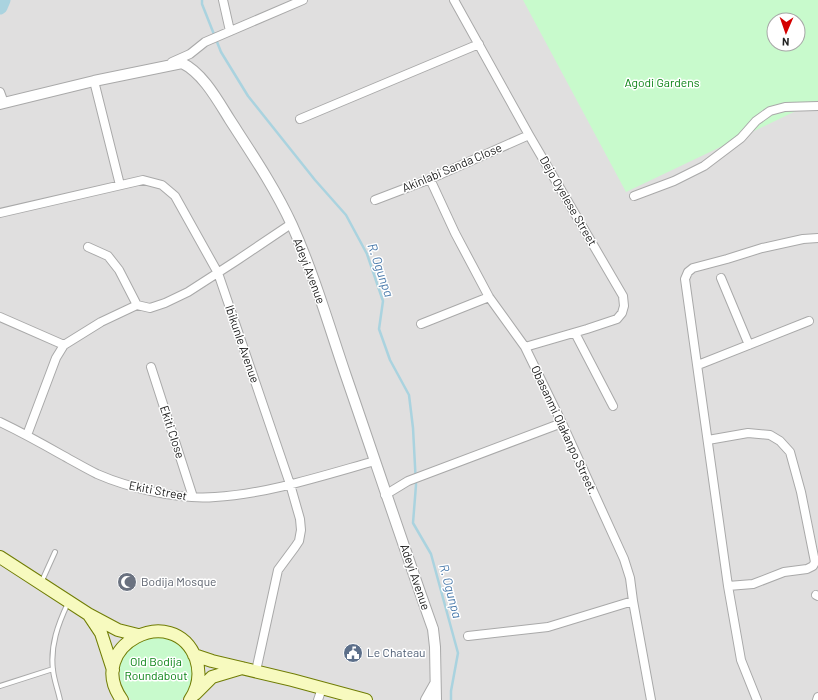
<svg xmlns="http://www.w3.org/2000/svg" width="818" height="700" font-family="Barlow,sans-serif">
  <style>
    .residential { fill: #e0dfdf; fill-rule: evenodd }
    .park { fill: #c8facc; fill-rule: evenodd }
    .lines { fill: none; stroke-linecap: round; stroke-linejoin: round }
    .stream { stroke: #aad3df; stroke-width: 2.5 }
    .river { stroke: #aad3df; stroke-width: 15 }
    .service-casing { stroke: #a9a9a9; stroke-width: 6 }
    .minor-casing { stroke: #a9a9a9; stroke-width: 10 }
    .tertiary-casing { stroke: #a9a9a9; stroke-width: 12 }
    .secondary-casing { stroke: #707d05; stroke-width: 14 }
    .service { stroke: #fff; stroke-width: 4 }
    .minor { stroke: #fff; stroke-width: 8 }
    .tertiary { stroke: #fff; stroke-width: 10 }
    .secondary { stroke: #f7fabf; stroke-width: 12 }
    .labels { text-anchor: middle; stroke-width: 3; stroke-linejoin: round; paint-order: stroke }
    .park-label { font-size: 12px; fill: #0c8416; stroke: #fff }
    .street-label { font-size: 12px; fill: #222; stroke: #fff }
    .worship-label { font-size: 12px; fill: #5b616d; stroke: #fff; text-anchor: start }
    .service-label { font-size: 12px; fill: #4e5e75; stroke: #fff; text-anchor: start }
    .water-label { font-size: 13px; font-style: italic; fill: #4a7aab; stroke: #fff }
  </style>
  <rect width="100%" height="100%" fill="#f2efe9"/>
  <path class="residential" d="M0,0h818v700h-818zM774,20h24v24h-24z"/>
  <path class="park" d="M523,0h295v106l-18,3 -174,83zM774,20h24v24h-24z
    M154,637c8,1 16,1 23,6 20,14 20,41 4,57h-50c-17,-19 -16,-49 10,-60 4,-2 9,-2 13,-3z"/>
  <g class="lines">
    <path class="stream" d="M202,0v4l19,48 27,44 67,84 31,35 21,39 16,47 -4,28 11,31 19,35 4,33 3,57 -3,38 18,31 27,99 -7,38v9"/>
    <path class="river" d="M0,7l3,-7"/>
    <g class="service-casing">
      <path id="service" d="M41,583l14,-31
        M0,686l53,-17
        M60,700c-2,-10 -6,-20 -7,-30 -3,-24 5,-46 15,-67"/>
    </g>
    <g class="minor-casing">
      <path id="minor" d="M223,0l7,31
        M454,0l75,135 94,161 1,10 -2,7 -5,6 -30,10 -62,18
        M172,62l18,-8 15,-12 98,-42
        M94,81l26,104
        M0,92l4,11
        M300,119l179,-75
        M430,179l25,54 34,64 36,50 37,76 62,136 6,19 3,23 18,99
        M634,196l40,-15 30,-15 37,-28 15,-17 14,-10 15,-4 33,-1
        M375,200l55,-21 99,-44
        M0,213l143,-33 19,5 13,11 43,77 72,211 10,35 1,11 -2,11 -4,6 -17,23 -22,101
        M88,247l20,9 11,14 18,35
        M721,278l28,67
        M0,317l64,28
        M421,324l68,-27
        M575,333l38,73
        M698,365l111,-44
        M151,367l42,130
        M0,422c21,10 41,21 62,33 11,6 23,13 35,19 32,14 82,26 118,23 52,-3 110,-22 160,-36
        M27,435l29,-77 8,-13 37,-23 36,-17 13,3 15,-5 23,-11 48,-31 55,-37
        M708,440l40,-7 22,2 10,6 10,11 11,40 14,70 -2,4 -6,3 -23,3 -31,12 -25,2
        M385,495l23,-14 154,-58
        M816,595l2,1
        M468,636l80,-9 85,-26
        M318,700l4,-12
        M757,700l-16,-40 -13,-74 -43,-307 3,-7 5,-4 34,-9 35,-11 41,-9 15,-1
        M817,700l1,-3"/>
    </g>
    <g class="tertiary-casing">
      <path id="tertiary" d="M0,104l94,-23 88,-18c21,10 36,38 48,57 22,34 45,68 62,105 22,49 37,101 54,151 29,84 57,169 87,253l2,18 1,53
        M426,700l9,-16"/>
    </g>
    <g class="secondary-casing">
      <path id="secondary" d="M0,557l88,57 30,16 20,5
        M89,615l12,18 12,37
        M194,655l18,6 80,19 74,20
        M195,694l17,-17 30,-9
        M122,700c-39,-54 52,-100 74,-41 5,15 2,29 -6,41"/>
    </g>
    <use href="#service" class="service"/>
    <use href="#minor" class="minor"/>
    <use href="#tertiary" class="tertiary"/>
    <use href="#secondary" class="secondary"/>
  </g>
  <defs>
    <g id="mosque-disc" transform="scale(1)"><circle r="9.5" fill="#6b7280" stroke="#fff"/><path d="M3.5-4.9A6 6 0 1 0 3.5 4.9A5 5 0 1 1 3.5-4.9Z" fill="#fff"/></g>
    <g id="civic-disc" transform="scale(1)"><circle r="9.5" fill="#5c6f8a" stroke="#fff"/><path d="M-.6-6.5H3V-4.5H.6V-3L4-1V1h2V6H-6V1h2V-1L-.6-3ZM-1.2 2.5V6h2.4V2.5Z" fill="#fff"/></g>
  </defs>
  <g fill-rule="evenodd">
    <use href="#mosque-disc" x="127" y="582"/>
    <use href="#civic-disc" x="353" y="653"/>
  </g>
  <g class="labels">
    <g class="park-label">
      <text x="662" y="87">Agodi Gardens</text>
      <text x="156" y="666">Old Bodija<tspan x="156" dy="14">Roundabout</tspan></text>
    </g>
    <g class="street-label">
      <text transform="translate(452 168) rotate(-23)" y="4">Akinlabi Sanda Close</text>
      <text transform="translate(568 201) rotate(60)" y="4">Dejo Oyelese Street</text>
      <text transform="translate(309 271) rotate(69)" y="4">Adeyi Avenue</text>
      <text transform="translate(242 344) rotate(71)" y="4">Ibikunle Avenue</text>
      <text transform="translate(564 430) rotate(65)" y="4">Obasanmi Olakanpo Street.</text>
      <text transform="translate(172 432) rotate(72)" y="4">Ekiti Close</text>
      <text transform="translate(158 491) rotate(11)" y="4">Ekiti Street</text>
      <text transform="translate(415 577) rotate(71)" y="4">Adeyi Avenue</text>
    </g>
    <g class="worship-label">
      <text x="141" y="586">Bodija Mosque</text>
    </g>
    <g class="service-label">
      <text x="367" y="657">Le Chateau</text>
    </g>
    <g class="water-label">
      <text transform="translate(381 270) rotate(71)" y="5">R. Ogunpa</text>
      <text transform="translate(451 591) rotate(75)" y="5">R. Ogunpa</text>
    </g>
  </g>
  <g transform="translate(786 32) rotate(182)"><circle r="19" fill="#ffffff" stroke="#a7a7a7"/>
  <path d="M0-3L7 15L0 10L-7 15Z" fill="#d40000"/>
  <text y="-6" font-size="11" font-weight="bold" text-anchor="middle" fill="#222222">N</text>
  </g>
</svg>
